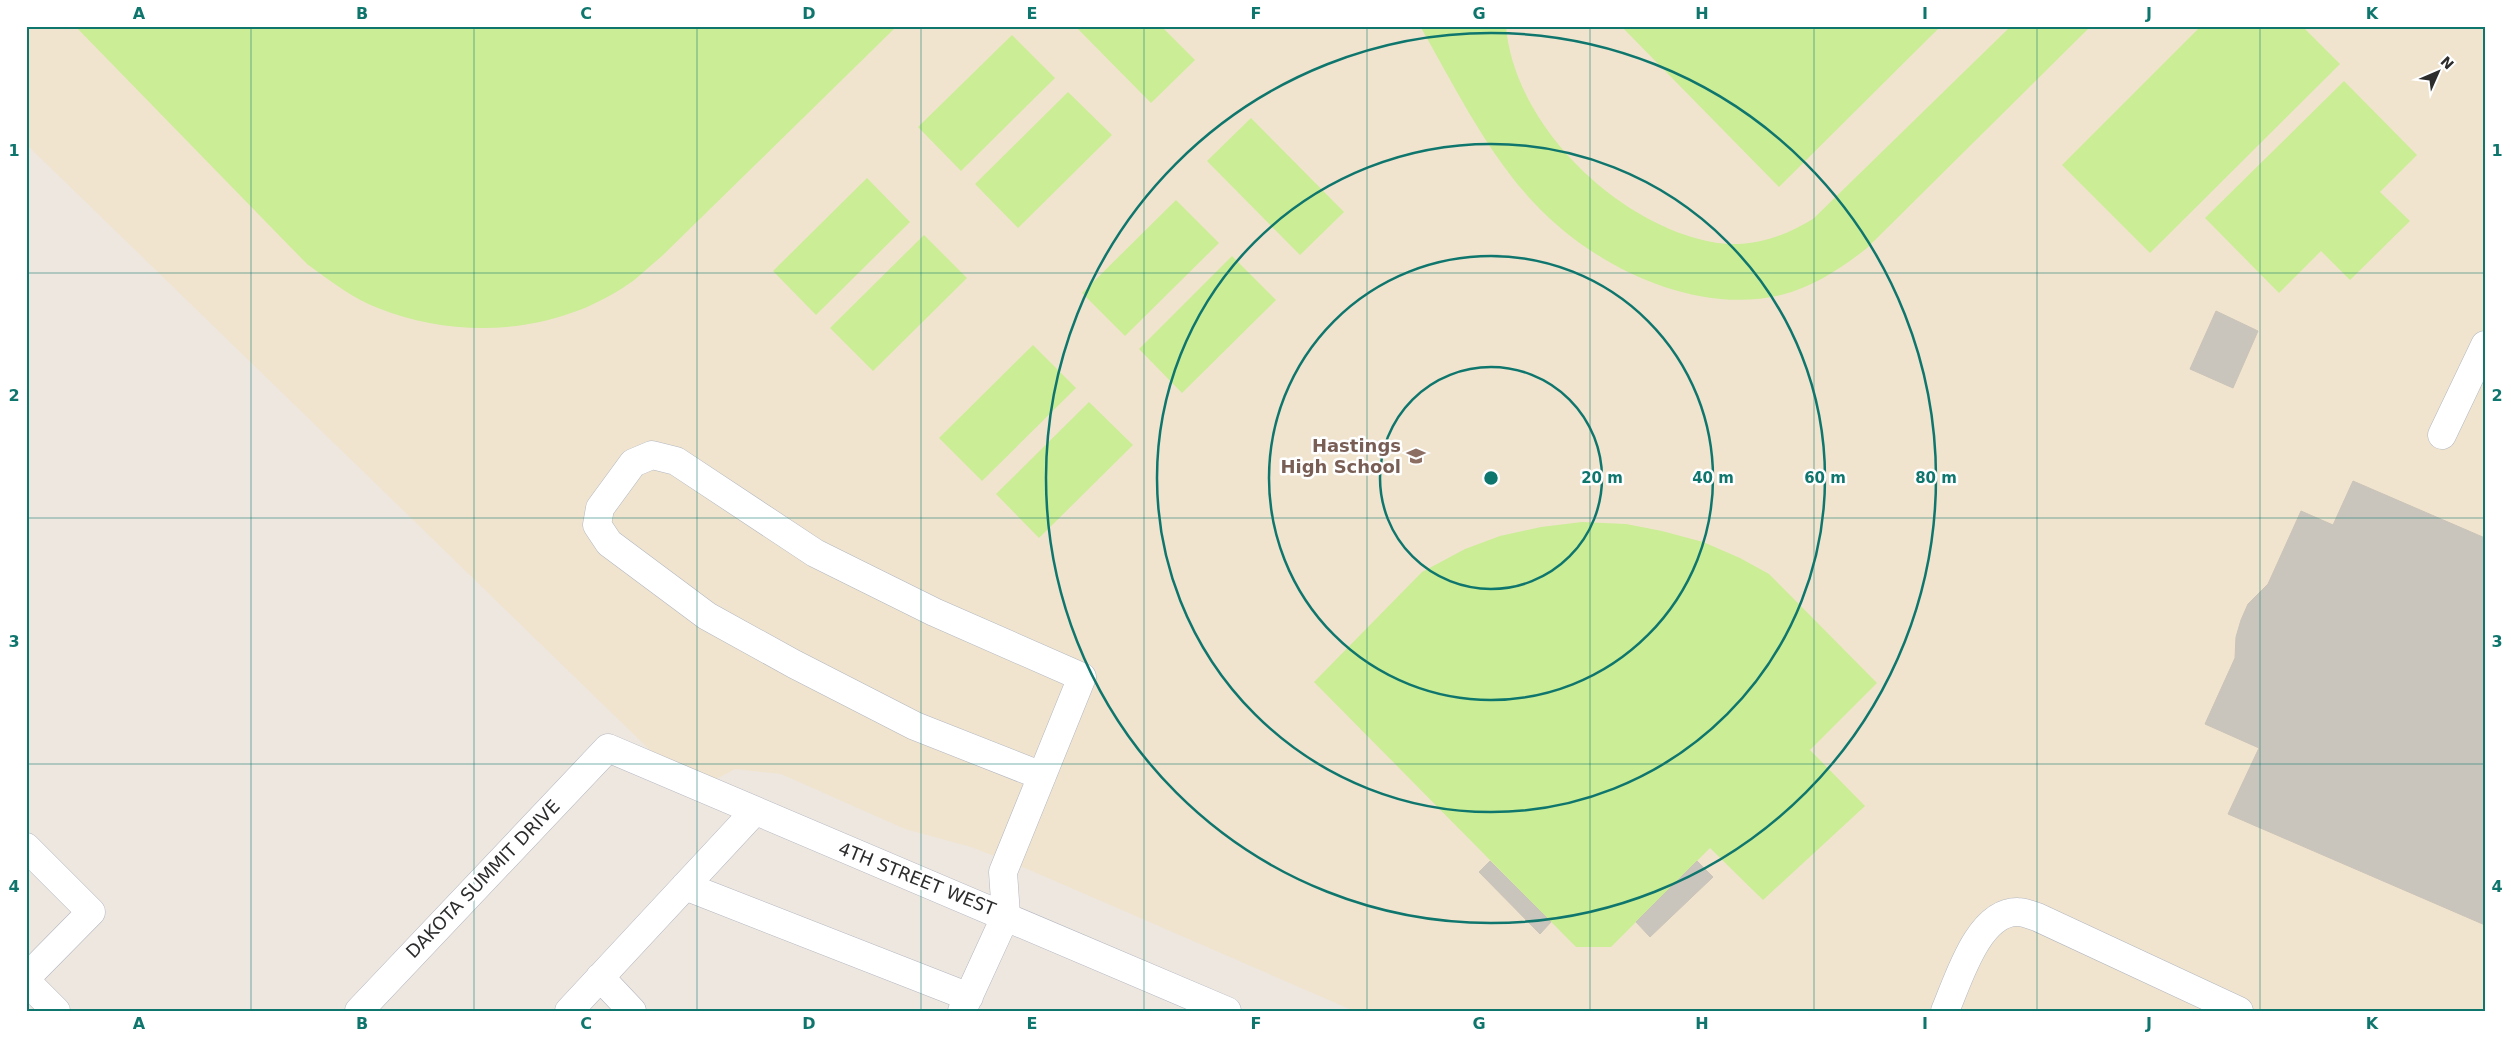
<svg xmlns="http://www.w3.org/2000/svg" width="2511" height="1037" font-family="'DejaVu Sans',sans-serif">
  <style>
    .education { fill: #f0e4ce }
    .pitch { fill: #cbed96 }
    .building { fill: #c9c5bd; stroke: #cac3b8 }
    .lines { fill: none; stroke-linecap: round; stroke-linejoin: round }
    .minor-casing { stroke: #b2b6c0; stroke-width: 29 }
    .minor { stroke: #fff; stroke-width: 28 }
    .grid { fill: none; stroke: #0f766e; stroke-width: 1; stroke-opacity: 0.55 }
    .ring { fill: none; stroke: #0f766e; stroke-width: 2.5 }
    .labels { text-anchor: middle; stroke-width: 5; stroke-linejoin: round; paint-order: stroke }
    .education-label { font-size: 18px; font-weight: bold; fill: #785e54; stroke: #fff; text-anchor: end }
    .street-label { font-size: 18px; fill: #2c2c2c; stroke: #fff }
    .centre { fill: #0f766e; stroke: #fff; stroke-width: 2.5 }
    .ring-label { font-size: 15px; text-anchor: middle; font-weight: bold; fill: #0f766e; stroke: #fff; stroke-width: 5; stroke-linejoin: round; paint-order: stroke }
    .neatline { fill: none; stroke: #0f766e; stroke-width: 2 }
    .grid-label { font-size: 16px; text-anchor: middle; font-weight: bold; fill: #0f766e }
  </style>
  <rect width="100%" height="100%" fill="#eee7df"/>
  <path class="education" d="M26,26h2459v985h-1131l-329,-143 -54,-21 -66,-18 -124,-55 -46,-5 -28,15 -18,4 -663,-644z"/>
  <path class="pitch" d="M75,26h822l-235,230c-10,8 -19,17 -29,25 -74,53 -172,60 -255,27 -26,-10 -49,-28 -71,-44z
    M1075,26h86l34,34 -44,43z
    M1420,26h86c8,99 111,198 206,216 36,7 72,-5 101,-23l198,-193h80l-224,222c-25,20 -54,39 -86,47 -86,21 -188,-29 -246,-91 -48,-51 -80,-117 -115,-178z
    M1621,26h320l-162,161z
    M2201,26h101l38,38 -190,189 -88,-88z
    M1012,35l43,43 -94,93 -43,-44z
    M2344,81l73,74 -37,37 30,29 -60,59 -29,-29 -42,42 -74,-75z
    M1068,92l44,43 -94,93 -43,-44z
    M1251,118l93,94 -44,43 -93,-94z
    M867,178l43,44 -94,93 -43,-44z
    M1176,200l43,43 -94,93 -43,-43z
    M924,235l43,43 -94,93 -43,-43z
    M1232,256l44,44 -94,93 -43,-44z
    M1033,345l43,43 -94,93 -43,-43z
    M1089,402l44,43 -94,93 -43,-44z
    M1582,522l44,2 36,7 41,11 37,16 29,16 108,109 -67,67 55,56 -102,94 -53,-52 -99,99h-35l-262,-265 108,-110 43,-23 35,-13 41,-9z"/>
  <path class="building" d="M2216,311l42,20 -25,57 -43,-19z
    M2353,481l132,57v387l-257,-111 31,-66 -54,-24 30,-66 1,-21 5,-17 7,-16 20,-20 33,-73 32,14z
    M1490,861l61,61 -11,12 -61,-62z
    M1697,861l16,16 -63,60 -14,-15z"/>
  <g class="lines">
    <g class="minor-casing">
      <path id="minor" d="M2442,435l43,-90
        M26,847l65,65 -65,66
        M685,886l284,111
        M600,977l32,34
        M26,981l30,30
        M359,1011l249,-263 619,263
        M569,1011l185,-199
        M962,1011l44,-96 -3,-43 79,-195 -148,-65 -119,-59 -139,-92 -24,-6 -19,8 -33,45 -3,17 12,18 98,73 87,48 121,62 127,50
        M1945,1011c13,-30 33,-100 73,-99 6,0 13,3 19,5l202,94"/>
    </g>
    <use href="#minor" class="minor"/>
  </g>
  <path class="grid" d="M251,26v985M474,26v985M697,26v985M921,26v985M1144,26v985M1367,26v985M1590,26v985M1814,26v985M2037,26v985M2260,26v985M26,273h2459M26,518h2459M26,764h2459"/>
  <g class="ring">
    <circle cx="1491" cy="478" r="111"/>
    <circle cx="1491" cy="478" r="222"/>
    <circle cx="1491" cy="478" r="334"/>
    <circle cx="1491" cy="478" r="445"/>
  </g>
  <defs>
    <g id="school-bare" transform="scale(1.5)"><path d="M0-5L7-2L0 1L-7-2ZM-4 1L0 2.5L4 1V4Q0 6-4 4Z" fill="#8d6e63" stroke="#fff" stroke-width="2.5" paint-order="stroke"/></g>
  </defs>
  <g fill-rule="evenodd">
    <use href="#school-bare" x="1416" y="456"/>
  </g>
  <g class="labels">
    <g class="education-label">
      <text x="1401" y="452">Hastings<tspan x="1401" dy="21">High School</tspan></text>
    </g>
    <g class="street-label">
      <text transform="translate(483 879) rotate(-46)" y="6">DAKOTA SUMMIT DRIVE</text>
      <text transform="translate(917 879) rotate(22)" y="6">4TH STREET WEST</text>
    </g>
  </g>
  <circle cx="1491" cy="478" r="8" class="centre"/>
  <g class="ring-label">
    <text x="1602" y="483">20 m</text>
    <text x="1713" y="483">40 m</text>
    <text x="1825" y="483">60 m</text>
    <text x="1936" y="483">80 m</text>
  </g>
  <rect width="2511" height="1037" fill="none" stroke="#ffffff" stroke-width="55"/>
  <g transform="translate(2438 72) rotate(45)" stroke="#ffffff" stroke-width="4" paint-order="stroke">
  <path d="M0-4L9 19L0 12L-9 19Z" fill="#2c2c2c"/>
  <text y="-8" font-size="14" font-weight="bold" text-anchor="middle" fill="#2c2c2c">N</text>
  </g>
  <rect x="28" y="28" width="2456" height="982" class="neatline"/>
  <g class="grid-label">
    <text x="139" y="19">A</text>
    <text x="362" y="19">B</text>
    <text x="586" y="19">C</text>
    <text x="809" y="19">D</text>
    <text x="1032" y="19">E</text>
    <text x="1256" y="19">F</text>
    <text x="1479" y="19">G</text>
    <text x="1702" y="19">H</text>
    <text x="1925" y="19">I</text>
    <text x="2149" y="19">J</text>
    <text x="2372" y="19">K</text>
    <text x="14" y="156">1</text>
    <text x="2497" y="156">1</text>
    <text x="14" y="401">2</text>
    <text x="2497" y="401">2</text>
    <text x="14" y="647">3</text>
    <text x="2497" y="647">3</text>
    <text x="14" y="892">4</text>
    <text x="2497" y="892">4</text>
    <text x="139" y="1029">A</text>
    <text x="362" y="1029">B</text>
    <text x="586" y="1029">C</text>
    <text x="809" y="1029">D</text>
    <text x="1032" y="1029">E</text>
    <text x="1256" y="1029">F</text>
    <text x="1479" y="1029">G</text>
    <text x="1702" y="1029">H</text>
    <text x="1925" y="1029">I</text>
    <text x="2149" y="1029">J</text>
    <text x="2372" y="1029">K</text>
  </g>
</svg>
